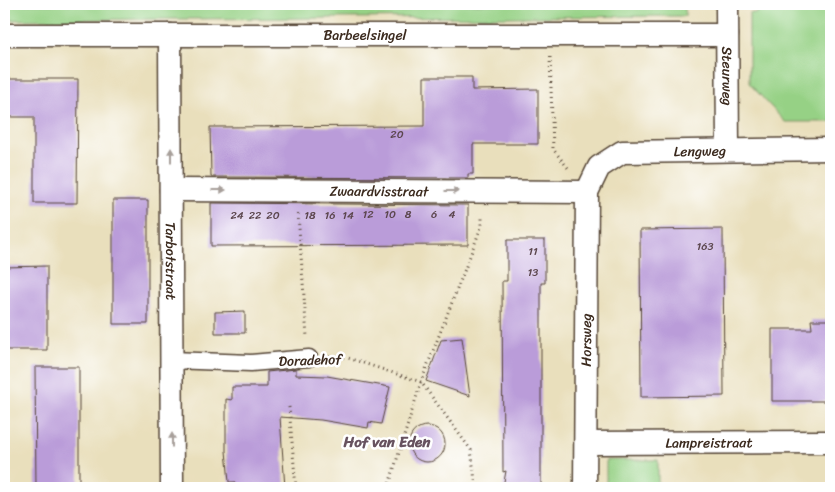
<svg xmlns="http://www.w3.org/2000/svg" width="835" height="492" font-family="Sriracha,sans-serif">
  <style>
    .green { fill: #96d185; stroke: #687e52 }
    .building { fill: #ba9cd9 }
    .lines { fill: none; stroke-linecap: round; stroke-linejoin: round }
    .pedestrian-casing { stroke: #554536; stroke-width: 19 }
    .minor-casing { stroke: #554536; stroke-width: 25 }
    .path { stroke: #554536; stroke-width: 3; stroke-dasharray: 1 4; stroke-linecap: butt }
    .pedestrian { stroke: #fff; stroke-width: 16 }
    .minor { stroke: #fff; stroke-width: 22 }
    .oneway { fill: #a79f9a }
    .labels { text-anchor: middle; stroke-width: 5; stroke-linejoin: round; paint-order: stroke }
    .number-label { font-size: 11px; fill: #5b464d }
    .street-label { font-size: 14px; fill: #3b2a1e; stroke: #fff }
    .neighbourhood-label { font-size: 15px; font-weight: bold; fill: #67525f; stroke: #fff }
  </style>
  <rect width="100%" height="100%" fill="#fff"/>
  <filter id="ink" filterUnits="userSpaceOnUse"><feTurbulence type="fractalNoise" baseFrequency=".02" numOctaves="2"/><feDisplacementMap in="SourceGraphic" scale="10" xChannelSelector="R" yChannelSelector="G"/><feConvolveMatrix kernelMatrix="1 2 1 2 8 2 1 2 1" color-interpolation-filters="sRGB"/></filter>
  <filter id="wash" filterUnits="userSpaceOnUse"><feTurbulence type="fractalNoise" baseFrequency=".0096" numOctaves="4" result="noise"/><feDisplacementMap in="SourceGraphic" scale="20" xChannelSelector="R" yChannelSelector="G"/><feGaussianBlur stdDeviation="1.12" result="paint"/><feColorMatrix in="noise" values="0 0 0 0 0 0 0 0 0 0 0 0 0 0 0 0 0 1.4 0 .05"/><feComposite in="paint" operator="in"/></filter>
  <g filter="url(#wash)">
    <rect width="100%" height="100%" fill="#e9dfbc"/>
    <path class="green" d="M4,4h681v12l-681,4z
      M757,4h74v118h-46l-36,-39v-70h8z
      M606,460h52v28h-52z"/>
    <g id="blocks">
      <path class="building" d="M424,77h48v13l66,-1v55h-65v30h-5v4l-257,-1 -1,-50 214,-1z
        M4,79h74l-1,124h-43v-86h-30z
        M113,200h35v124h-35z
        M211,203l257,2v40l-257,1z
        M723,229l1,167 -83,1 -1,-167z
        M507,240h38v43h-4v205l-38,-1 3,-16 -3,1 -1,-191h5z
        M47,266v84h-43v-83z
        M245,311v22h-30v-21z
        M811,320h20v81h-59v-72h40z
        M462,338l8,58 -44,-15 15,-41z
        M35,367h44v121h-43z
        M296,369v6l31,1 63,11 -9,37 -12,-2 -1,6 -47,-8 -41,-3 5,71h-49l-1,-6h-6l-3,-31v-52l6,1v-13h35v-15z
        M409 444a18 18 0 1 1 36 0a18 18 0 1 1-36 0Z"/>
    </g>
  </g>
  <g filter="url(#ink)">
    <use href="#blocks" fill-opacity="0" stroke="#554536" stroke-width="1"/>
    <g class="lines">
      <g class="pedestrian-casing">
        <path id="pedestrian" d="M171,360l80,3 58,-5"/>
      </g>
      <g class="minor-casing">
        <g id="minor">
          <path id="s1" d="M727,4l1,146"/>
          <path id="s2" d="M4,35h723"/>
          <path id="s3" d="M170,35l2,453"/>
          <path id="s4" d="M171,190l416,2"/>
          <path id="s5" d="M587,443l244,-1"/>
          <path id="s6" d="M585,488l2,-296 12,-25 23,-15 209,-3"/>
        </g>
      </g>
      <path class="path" d="M550,57l3,92 15,19
        M298,214l9,123
        M329,357h16l76,25 50,68 5,38
        M289,407l7,81
        M388,488l33,-106 61,-157v-10"/>
      <use href="#pedestrian" class="pedestrian"/>
      <use href="#minor" class="minor"/>
    </g>
    <defs><path id="oneway-solid" d="M-6-.8H1V-3.2L6.5 0L1 3.2V.8H-6Z" transform="scale(1.25)"/></defs>
    <g class="oneway">
      <use href="#oneway-solid" transform="translate(171 155) rotate(-90)"/>
      <use href="#oneway-solid" transform="translate(219 190)"/>
      <use href="#oneway-solid" transform="translate(452 191)"/>
      <use href="#oneway-solid" transform="translate(172 440) rotate(-90)"/>
    </g>
  </g>
  <g class="labels">
    <g class="number-label">
      <text x="397" y="138">20</text>
      <text x="368" y="218">12</text>
      <text x="390" y="218">10</text>
      <text x="408" y="218">8</text>
      <text x="434" y="218">6</text>
      <text x="452" y="218">4</text>
      <text x="237" y="219">24</text>
      <text x="255" y="219">22</text>
      <text x="273" y="219">20</text>
      <text x="310" y="219">18</text>
      <text x="330" y="219">16</text>
      <text x="348" y="219">14</text>
      <text x="705" y="250">163</text>
      <text x="533" y="255">11</text>
      <text x="533" y="276">13</text>
    </g>
    <g class="street-label">
      <text dy="5" stroke="none"><textPath href="#s2" startOffset="361">Barbeelsingel</textPath></text>
      <text dy="5" stroke="none"><textPath href="#s1" startOffset="72">Steurweg</textPath></text>
      <text dy="5" stroke="none"><textPath href="#s6" startOffset="429">Lengweg</textPath></text>
      <text dy="5" stroke="none"><textPath href="#s4" startOffset="208">Zwaardvisstraat</textPath></text>
      <text dy="5" stroke="none"><textPath href="#s3" startOffset="226">Tarbotstraat</textPath></text>
      <text dy="5" stroke="none"><textPath href="#s6" startOffset="148">Horsweg</textPath></text>
      <text transform="translate(310 360) rotate(-2)" y="5">Doradehof</text>
      <text dy="5" stroke="none"><textPath href="#s5" startOffset="122">Lampreistraat</textPath></text>
    </g>
    <g class="neighbourhood-label">
      <text x="387" y="447">Hof van Eden</text>
    </g>
  </g>
  <rect width="835" height="492" fill="none" stroke="#fff" stroke-width="20"/>
</svg>
